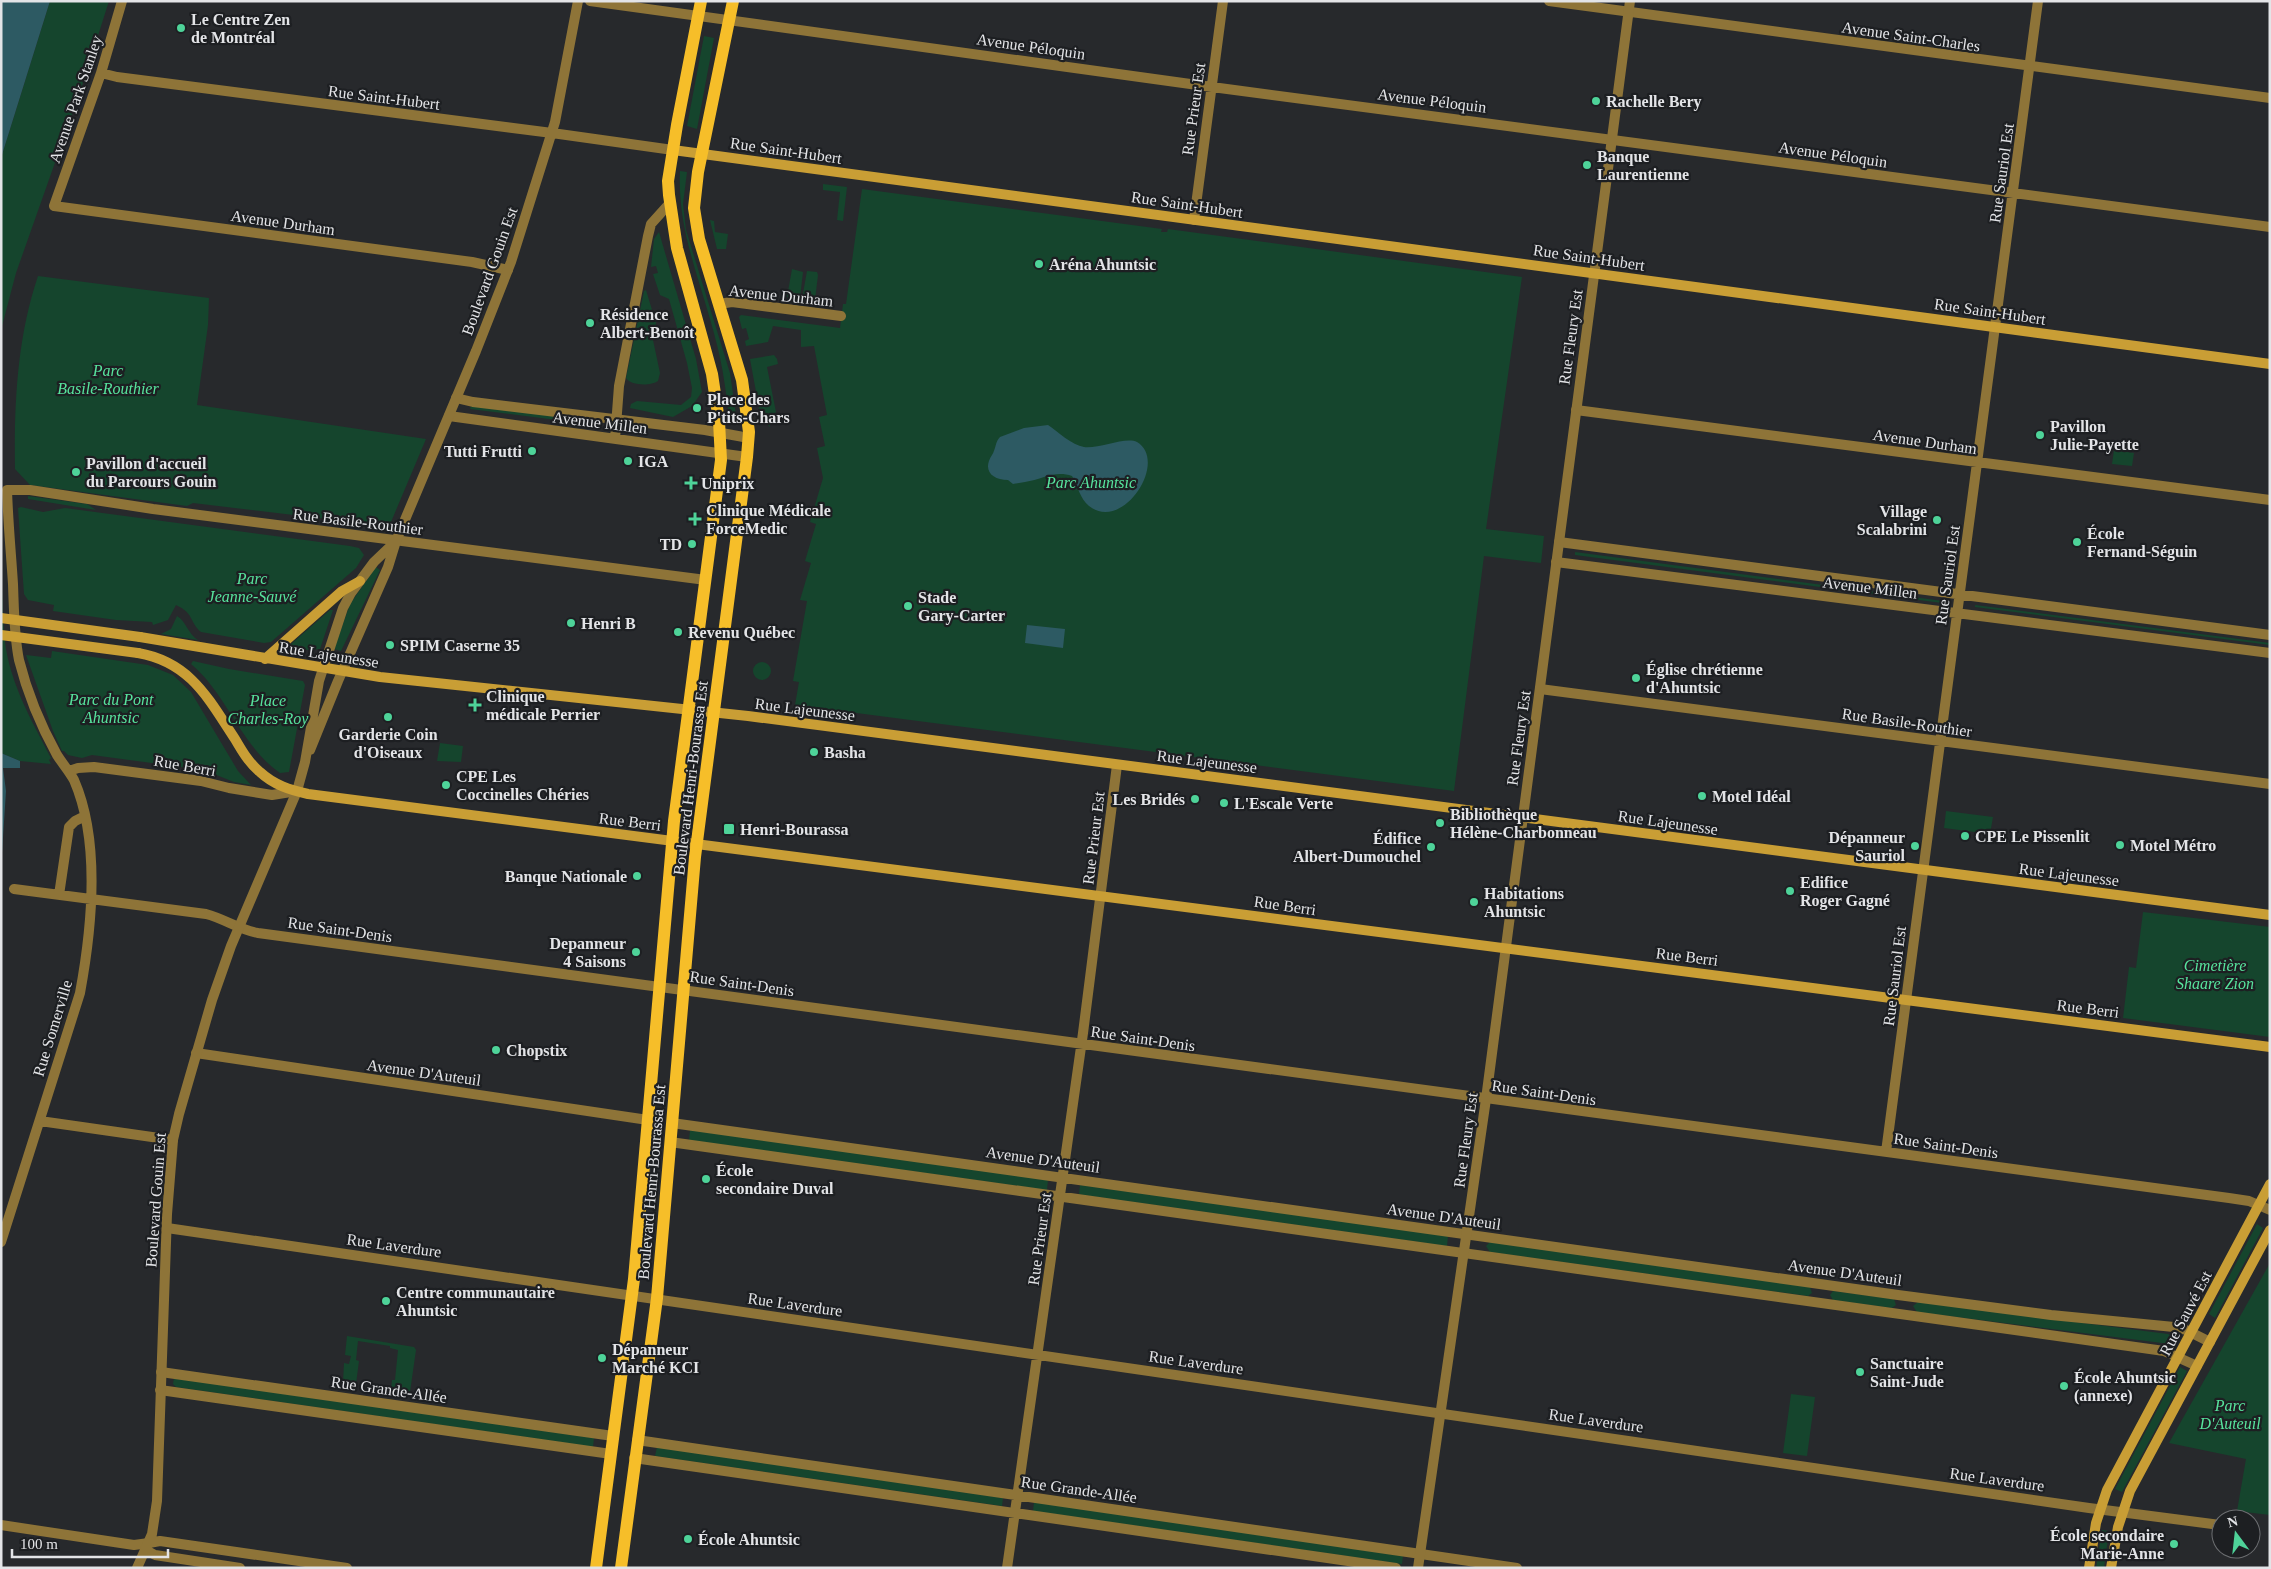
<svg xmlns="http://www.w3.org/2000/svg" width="2271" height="1569" font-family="Georgia,serif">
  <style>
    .green { fill: #15452d }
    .water { fill: #2d5a63 }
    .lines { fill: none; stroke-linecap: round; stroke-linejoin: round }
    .minor { stroke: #8e7438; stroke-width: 10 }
    .tertiary { stroke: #8e7438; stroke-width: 10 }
    .secondary { stroke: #c99e35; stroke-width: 10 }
    .primary { stroke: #f6be29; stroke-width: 12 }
    .secondary-bridge { stroke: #c99e35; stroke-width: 10 }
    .poi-dot { fill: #4ed399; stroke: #1d1f22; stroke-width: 2 }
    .labels { text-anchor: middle; stroke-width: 4.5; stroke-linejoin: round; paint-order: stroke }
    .poi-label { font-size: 16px; font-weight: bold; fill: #e3e4e7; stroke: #1d1f22; text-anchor: start }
    .street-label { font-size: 16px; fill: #e3e4e7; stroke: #1d1f22 }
    .park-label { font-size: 16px; font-style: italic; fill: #57e49d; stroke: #1d1f22 }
  </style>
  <rect width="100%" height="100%" fill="#27292c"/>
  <path class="green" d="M50,1h59l-28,88 -65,184 -15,57v-172z
    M704,36l10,2 -17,91 -10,-3z
    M680,171l7,1 -4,32 3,26 44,143 6,42 -7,1c-3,-24 -6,-48 -12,-71 -14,-59 -40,-112 -37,-174z
    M823,184l24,3 -4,34 -6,-1 3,-28 -17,-2z
    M862,189l300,40 -1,3h6l1,-3 354,48 -36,252 58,7 -3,27 -57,-7 -30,235 -659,-86 4,-23 -6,-1 14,-80 -7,-1 11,-37 -6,-2 11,-37 -6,-2 13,-44 -6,-30 8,-2 -6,-29 8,-2 -13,-69 -13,1v-17l-28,-4 -5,16 -22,4 -1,-5 4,-2 -3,-11 -4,1 -3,-12 2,-2 99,13 3,-24h3z
    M710,220l4,1 1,11 13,2 -2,15h-9z
    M659,232l37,127 6,33 -10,14 -19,11 -43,-9 1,-4 6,-3 44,4 10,-8 1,-9 -5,-25 -18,-64 -9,-4 -7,-21 5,-1 -2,-7 -5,1 3,-28z
    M792,269l11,3 -3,26 -13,-1z
    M807,271l10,1 1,3 -3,25 -13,-1z
    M38,276l171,22 -1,27 -11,80 229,34 -35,83 -6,4 -192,-23 -6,3 -157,-21 -15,-16c-1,-65 2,-131 23,-193z
    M646,290l10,33 -3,17 7,33 -2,8c-7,5 -27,5 -32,-3l18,-87z
    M774,355l3,4 1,5 -11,3 9,45 -8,5 2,10 -9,-8 -11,-60z
    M471,406l129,16 -1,3 -11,-1 -118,-15z
    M2114,450l20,3 -2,13 -20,-2z
    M28,496l59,8 9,6 -68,-11z
    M21,507l22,5 22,-4 285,38 9,2 5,7 -8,13 -85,74 -7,1 -63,-11c-12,-10 -6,-18 -25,-27l-8,15 -15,5 -1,-3 -36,-2 -63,-9 1,-6 -26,-5 -4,-6 -6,-86z
    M1575,552l368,49 -1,2 -367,-48z
    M376,567l4,3 -39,81 -7,-2 16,-45z
    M1,573c2,25 1,51 5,76 7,40 27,74 45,109l-2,2 2,4 -31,-3 -19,-8z
    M1975,605l295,38v2l-295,-38z
    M330,610h3l-13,39 -11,1 -17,-2 -2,-3z
    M177,616c9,5 11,18 21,24l-37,-6 10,-5z
    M52,651l96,14 25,10 18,17 47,79 13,14 -17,-3 -30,-12 -112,-15 -10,3 -14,-3 -4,-4h-2l-9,-20 -27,-76 25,3z
    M193,661l36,8 74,12 2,4 -16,87 -9,1c-39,-27 -53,-79 -89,-109z
    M753 671a9 9 0 1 1 18 0a9 9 0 1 1-18 0Z
    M440,743l23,3 -2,16 -24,-1z
    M1946,811l47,6 -3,17 -46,-6z
    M2143,912l127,15v110l-147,-19 6,-51 7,1z
    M690,1130l358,50 -1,10 -358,-50z
    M1080,1185l368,51 -1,10 -364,-51 -4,-1z
    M2257,1224l6,4 -48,90 -6,-4z
    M1490,1242l320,45 2,6 -4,3 -318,-44 -4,-6z
    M2270,1263v252l-33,-4 9,-52 -77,-16z
    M1833,1291l61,8 2,6 -4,3 -59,-8 -3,-5z
    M1918,1302l250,32 4,2v4l-3,3h-7l-245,-31 -4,-6z
    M347,1336l67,11 2,3 -6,42 -19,-3 1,-9h3l3,-30 -8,-2v-2l-32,-5 -2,19 3,1 -3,23 -13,-2 1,-19 5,1 2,-8 -6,-1z
    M2180,1367l7,4 -65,121 -7,-3z
    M174,1378l420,60 -1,9 -417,-60 -3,-3z
    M1791,1394l24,3 -8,59 -24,-3z
    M657,1447l346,51 -1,8 -347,-50z
    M1034,1502l369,54 -1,8 -369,-53z
    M2102,1530l7,1 -5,37h-8z"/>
  <path class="water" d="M1,1h49l-49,157z
    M1048,425c10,7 24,20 36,22 15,2 42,-11 53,-5 32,19 -14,91 -48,64 -9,-7 -11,-20 -17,-30 -18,-6 -30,4 -47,6 -4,1 -8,1 -12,2l-5,-4c-16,0 -26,-10 -16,-25 4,-6 3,-13 8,-18l24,-9z
    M1027,625l38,4 -2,19 -38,-5z
    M1,753l19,8v7h-17l3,23 -5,77z"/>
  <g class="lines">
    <path class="minor" d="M122,1l-21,72 -47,133 418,56 36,8
      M590,1l622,86 1058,140
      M1549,1l721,97
      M101,73l16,4 435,56
      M1194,220l29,-219
      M719,304l13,-2 109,14
      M456,398l17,4 232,28 44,8
      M1576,410l694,90
      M449,416l298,41
      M615,439l4,-53 29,-150 3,-12 18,-20
      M1559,542l711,93
      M1556,562l714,91
      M1540,689l730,95
      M69,771l9,-3 16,-1 107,14 28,7 43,7 25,-4
      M14,889l192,25c19,5 34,16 52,19l1971,265 20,3 21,9
      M59,895l10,-68 6,-6 10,-5
      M196,1053l452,67
      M40,1121l133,19
      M672,1123l1226,172 153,20 123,12 12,3 24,12
      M670,1142l1494,209 33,15
      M1886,1152l152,-1151
      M167,1228l1922,280 131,17
      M1,1242l79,-249c12,-65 21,-151 -6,-213 -5,-9 -12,-17 -17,-25 -16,-29 -30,-63 -38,-95 -5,-25 -5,-50 -6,-76 -2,-31 -5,-62 -6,-94h23l123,19 553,71
      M161,1372l452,64
      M160,1390l451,64
      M637,1440l880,128
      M634,1458l762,110
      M1,1525l133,20 15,-2
      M1007,1568l76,-535 34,-268"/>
    <path class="tertiary" d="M552,133l121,17
      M310,750l28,-69 50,-114 8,-26 80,-190 35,-89 44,-140 23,-121
      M149,1543l11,-2 187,27
      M146,1550l9,5 85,13
      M137,1568l15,-34 5,-33 10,-287 6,-74 6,-26 33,-114 19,-54 66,-155 8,-29 14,-81 24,-73 8,-15 23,-31 22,-21
      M1418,1568l68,-469 144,-1098"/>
    <path class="secondary" d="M673,150l1597,214
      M140,637l240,40 368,39 1522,199
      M138,653c52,9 70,45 97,86 7,12 14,24 25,33 14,13 30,18 48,22l1962,253
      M265,659l77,-68 18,-10
      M2089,1568l7,-45 11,-33 163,-306
      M2111,1568l7,-41 12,-36 140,-261"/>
    <path class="primary" d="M596,1568l38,-289 40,-458 47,-361 -2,-39 -7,-47 -35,-126 -8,-53 -1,-14 9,-56 24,-124
      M621,1568l36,-270 38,-441 52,-400 2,-25 -7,-52 -43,-141 -5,-31 4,-36 35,-171"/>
    <path class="secondary-bridge" d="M1,618l139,19
      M1,635l137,18"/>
  </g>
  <g class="poi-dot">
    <circle cx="181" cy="28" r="5"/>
    <circle cx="1596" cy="101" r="5"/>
    <circle cx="1587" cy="165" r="5"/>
    <circle cx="1039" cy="264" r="5"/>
    <circle cx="590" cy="323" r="5"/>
    <circle cx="697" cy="408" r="5"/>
    <circle cx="2040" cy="435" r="5"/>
    <circle cx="532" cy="451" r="5"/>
    <circle cx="628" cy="461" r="5"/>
    <circle cx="76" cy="472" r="5"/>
    <path d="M688.5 475.5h5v5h5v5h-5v5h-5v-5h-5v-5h5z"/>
    <path d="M692.5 511.5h5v5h5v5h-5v5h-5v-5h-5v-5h5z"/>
    <circle cx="1937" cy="520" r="5"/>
    <circle cx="2077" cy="542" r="5"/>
    <circle cx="692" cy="544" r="5"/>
    <circle cx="908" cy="606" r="5"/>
    <circle cx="571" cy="623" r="5"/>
    <circle cx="678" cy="632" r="5"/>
    <circle cx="390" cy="645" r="5"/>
    <circle cx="1636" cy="678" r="5"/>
    <path d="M472.5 697.5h5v5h5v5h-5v5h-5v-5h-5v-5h5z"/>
    <circle cx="388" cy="717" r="5"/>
    <circle cx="814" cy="752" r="5"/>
    <circle cx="446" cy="785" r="5"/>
    <circle cx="1702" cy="796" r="5"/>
    <circle cx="1195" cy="799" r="5"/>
    <circle cx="1224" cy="803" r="5"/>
    <circle cx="1440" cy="823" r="5"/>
    <rect x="723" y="823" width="12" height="12" rx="2.5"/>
    <circle cx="1965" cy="836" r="5"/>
    <circle cx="2120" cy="845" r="5"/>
    <circle cx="1915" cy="846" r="5"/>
    <circle cx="1431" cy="847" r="5"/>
    <circle cx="637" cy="876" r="5"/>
    <circle cx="1790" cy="891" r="5"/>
    <circle cx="1474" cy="902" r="5"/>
    <circle cx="636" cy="952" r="5"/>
    <circle cx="496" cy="1050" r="5"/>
    <circle cx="706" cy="1179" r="5"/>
    <circle cx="386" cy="1301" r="5"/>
    <circle cx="602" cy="1358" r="5"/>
    <circle cx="1860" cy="1372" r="5"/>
    <circle cx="2064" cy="1386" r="5"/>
    <circle cx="688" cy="1539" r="5"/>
    <circle cx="2174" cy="1544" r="5"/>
  </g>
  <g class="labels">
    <g class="poi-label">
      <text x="191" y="25">Le Centre Zen<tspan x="191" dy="18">de Montréal</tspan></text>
      <text x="1606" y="107">Rachelle Bery</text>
      <text x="1597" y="162">Banque<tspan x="1597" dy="18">Laurentienne</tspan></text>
      <text x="1049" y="270">Aréna Ahuntsic</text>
      <text x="600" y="320">Résidence<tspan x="600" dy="18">Albert-Benoît</tspan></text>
      <text x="707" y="405">Place des<tspan x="707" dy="18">P'tits-Chars</tspan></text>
      <text x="2050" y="432">Pavillon<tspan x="2050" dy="18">Julie-Payette</tspan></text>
      <text x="522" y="457" text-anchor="end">Tutti Frutti</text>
      <text x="638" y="467">IGA</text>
      <text x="86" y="469">Pavillon d'accueil<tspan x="86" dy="18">du Parcours Gouin</tspan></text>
      <text x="701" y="489">Uniprix</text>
      <text x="706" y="516">Clinique Médicale<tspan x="706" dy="18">ForceMedic</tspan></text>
      <text x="1927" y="517" text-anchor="end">Village<tspan x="1927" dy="18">Scalabrini</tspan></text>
      <text x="2087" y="539">École<tspan x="2087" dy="18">Fernand-Séguin</tspan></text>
      <text x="682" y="550" text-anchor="end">TD</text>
      <text x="918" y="603">Stade<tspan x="918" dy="18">Gary-Carter</tspan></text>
      <text x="581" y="629">Henri B</text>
      <text x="688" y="638">Revenu Québec</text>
      <text x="400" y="651">SPIM Caserne 35</text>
      <text x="1646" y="675">Église chrétienne<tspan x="1646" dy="18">d'Ahuntsic</tspan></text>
      <text x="486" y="702">Clinique<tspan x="486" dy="18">médicale Perrier</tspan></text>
      <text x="388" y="740" text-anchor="middle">Garderie Coin<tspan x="388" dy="18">d'Oiseaux</tspan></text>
      <text x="824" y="758">Basha</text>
      <text x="456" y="782">CPE Les<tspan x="456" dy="18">Coccinelles Chéries</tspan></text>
      <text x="1712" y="802">Motel Idéal</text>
      <text x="1185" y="805" text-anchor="end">Les Bridés</text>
      <text x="1234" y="809">L'Escale Verte</text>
      <text x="1450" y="820">Bibliothèque<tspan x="1450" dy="18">Hélène-Charbonneau</tspan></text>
      <text x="740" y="835">Henri-Bourassa</text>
      <text x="1975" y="842">CPE Le Pissenlit</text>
      <text x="1905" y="843" text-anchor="end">Dépanneur<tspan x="1905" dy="18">Sauriol</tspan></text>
      <text x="1421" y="844" text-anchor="end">Édifice<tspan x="1421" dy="18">Albert-Dumouchel</tspan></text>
      <text x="2130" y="851">Motel Métro</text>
      <text x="627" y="882" text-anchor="end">Banque Nationale</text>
      <text x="1800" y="888">Edifice<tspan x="1800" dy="18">Roger Gagné</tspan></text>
      <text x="1484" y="899">Habitations<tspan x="1484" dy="18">Ahuntsic</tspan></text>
      <text x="626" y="949" text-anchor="end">Depanneur<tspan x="626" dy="18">4 Saisons</tspan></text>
      <text x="506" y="1056">Chopstix</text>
      <text x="716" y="1176">École<tspan x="716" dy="18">secondaire Duval</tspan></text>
      <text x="396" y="1298">Centre communautaire<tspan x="396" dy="18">Ahuntsic</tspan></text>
      <text x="612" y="1355">Dépanneur<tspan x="612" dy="18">Marché KCI</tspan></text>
      <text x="1870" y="1369">Sanctuaire<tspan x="1870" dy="18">Saint-Jude</tspan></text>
      <text x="2074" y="1383">École Ahuntsic<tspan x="2074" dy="18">(annexe)</tspan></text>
      <text x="2164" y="1541" text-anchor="end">École secondaire<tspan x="2164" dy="18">Marie-Anne</tspan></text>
      <text x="698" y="1545">École Ahuntsic</text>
    </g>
    <g class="street-label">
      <text transform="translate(1911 36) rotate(8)" y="6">Avenue Saint-Charles</text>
      <text transform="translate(1031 46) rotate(8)" y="6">Avenue Péloquin</text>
      <text transform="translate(384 97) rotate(7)" y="6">Rue Saint-Hubert</text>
      <text transform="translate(75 99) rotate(-71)" y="6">Avenue Park Stanley</text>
      <text transform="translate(1432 100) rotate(7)" y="6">Avenue Péloquin</text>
      <text transform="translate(1193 109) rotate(-82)" y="6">Rue Prieur Est</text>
      <text transform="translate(786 150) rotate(8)" y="6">Rue Saint-Hubert</text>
      <text transform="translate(1833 154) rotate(8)" y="6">Avenue Péloquin</text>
      <text transform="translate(2001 173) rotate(-82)" y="6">Rue Sauriol Est</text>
      <text transform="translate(1187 204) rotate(8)" y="6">Rue Saint-Hubert</text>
      <text transform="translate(283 222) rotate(8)" y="6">Avenue Durham</text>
      <text transform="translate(1589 257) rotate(8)" y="6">Rue Saint-Hubert</text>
      <text transform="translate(489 271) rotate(-70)" y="6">Boulevard Gouin Est</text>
      <text transform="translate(781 295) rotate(6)" y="6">Avenue Durham</text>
      <text transform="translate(1990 311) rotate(8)" y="6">Rue Saint-Hubert</text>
      <text transform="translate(1570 337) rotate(-82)" y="6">Rue Fleury Est</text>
      <text transform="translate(600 422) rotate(7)" y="6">Avenue Millen</text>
      <text transform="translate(1925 441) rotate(8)" y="6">Avenue Durham</text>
      <text transform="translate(358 521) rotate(7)" y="6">Rue Basile-Routhier</text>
      <text transform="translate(1947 575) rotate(-82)" y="6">Rue Sauriol Est</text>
      <text transform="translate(1870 587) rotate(7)" y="6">Avenue Millen</text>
      <text transform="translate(329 654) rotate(9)" y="6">Rue Lajeunesse</text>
      <text transform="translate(805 709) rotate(7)" y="6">Rue Lajeunesse</text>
      <text transform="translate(1907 722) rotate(8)" y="6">Rue Basile-Routhier</text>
      <text transform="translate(1518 738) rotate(-82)" y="6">Rue Fleury Est</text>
      <text transform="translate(1207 761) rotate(7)" y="6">Rue Lajeunesse</text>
      <text transform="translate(185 765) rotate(10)" y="6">Rue Berri</text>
      <text transform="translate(690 778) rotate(-83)" y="6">Boulevard Henri-Bourassa Est</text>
      <text transform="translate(630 821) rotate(7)" y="6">Rue Berri</text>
      <text transform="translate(1668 822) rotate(8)" y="6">Rue Lajeunesse</text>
      <text transform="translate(1093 838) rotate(-83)" y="6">Rue Prieur Est</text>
      <text transform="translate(2069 874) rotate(7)" y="6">Rue Lajeunesse</text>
      <text transform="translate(1285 905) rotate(8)" y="6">Rue Berri</text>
      <text transform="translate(340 929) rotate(8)" y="6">Rue Saint-Denis</text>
      <text transform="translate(1687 956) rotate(7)" y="6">Rue Berri</text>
      <text transform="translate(1894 976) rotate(-83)" y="6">Rue Sauriol Est</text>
      <text transform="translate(742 983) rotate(8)" y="6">Rue Saint-Denis</text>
      <text transform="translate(2088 1008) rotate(7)" y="6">Rue Berri</text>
      <text transform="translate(52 1028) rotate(-73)" y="6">Rue Somerville</text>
      <text transform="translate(1143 1038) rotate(8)" y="6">Rue Saint-Denis</text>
      <text transform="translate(424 1072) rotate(8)" y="6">Avenue D'Auteuil</text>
      <text transform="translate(1544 1092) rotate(8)" y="6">Rue Saint-Denis</text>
      <text transform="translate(1465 1140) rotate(-82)" y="6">Rue Fleury Est</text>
      <text transform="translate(1946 1145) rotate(8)" y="6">Rue Saint-Denis</text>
      <text transform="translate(1043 1159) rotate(8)" y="6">Avenue D'Auteuil</text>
      <text transform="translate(651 1182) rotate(-85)" y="6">Boulevard Henri-Bourassa Est</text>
      <text transform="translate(155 1200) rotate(-86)" y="6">Boulevard Gouin Est</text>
      <text transform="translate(1444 1216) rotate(8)" y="6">Avenue D'Auteuil</text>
      <text transform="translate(1039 1239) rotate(-82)" y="6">Rue Prieur Est</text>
      <text transform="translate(394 1245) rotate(8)" y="6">Rue Laverdure</text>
      <text transform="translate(1845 1272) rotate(8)" y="6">Avenue D'Auteuil</text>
      <text transform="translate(795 1304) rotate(8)" y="6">Rue Laverdure</text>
      <text transform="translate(2185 1313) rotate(-62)" y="6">Rue Sauvé Est</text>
      <text transform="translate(1196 1362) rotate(8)" y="6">Rue Laverdure</text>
      <text transform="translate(389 1389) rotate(8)" y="6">Rue Grande-Allée</text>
      <text transform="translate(1596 1420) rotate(8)" y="6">Rue Laverdure</text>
      <text transform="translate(1997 1479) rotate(8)" y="6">Rue Laverdure</text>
      <text transform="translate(1079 1489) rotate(8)" y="6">Rue Grande-Allée</text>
    </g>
    <g class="park-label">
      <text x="108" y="376">Parc<tspan x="108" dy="18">Basile-Routhier</tspan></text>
      <text x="1091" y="488">Parc Ahuntsic</text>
      <text x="252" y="584">Parc<tspan x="252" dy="18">Jeanne-Sauvé</tspan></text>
      <text x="111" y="705">Parc du Pont<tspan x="111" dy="18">Ahuntsic</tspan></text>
      <text x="268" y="706">Place<tspan x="268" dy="18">Charles-Roy</tspan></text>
      <text x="2215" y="971">Cimetière<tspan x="2215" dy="18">Shaare Zion</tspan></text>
      <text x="2230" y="1411">Parc<tspan x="2230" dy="18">D'Auteuil</tspan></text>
    </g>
  </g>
  <rect width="2271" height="1569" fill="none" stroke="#e3e4e7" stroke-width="5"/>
  <g transform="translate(2236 1534) rotate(345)"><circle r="24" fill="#1d1f22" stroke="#6c6e71"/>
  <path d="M0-4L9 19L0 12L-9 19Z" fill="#4ed399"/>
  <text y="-8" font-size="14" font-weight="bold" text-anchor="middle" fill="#e3e4e7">N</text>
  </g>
  <path d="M12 1549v8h156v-8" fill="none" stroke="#e3e4e7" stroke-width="2.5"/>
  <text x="20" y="1549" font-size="15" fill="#e3e4e7" stroke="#1d1f22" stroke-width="4" paint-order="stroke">100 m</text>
</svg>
